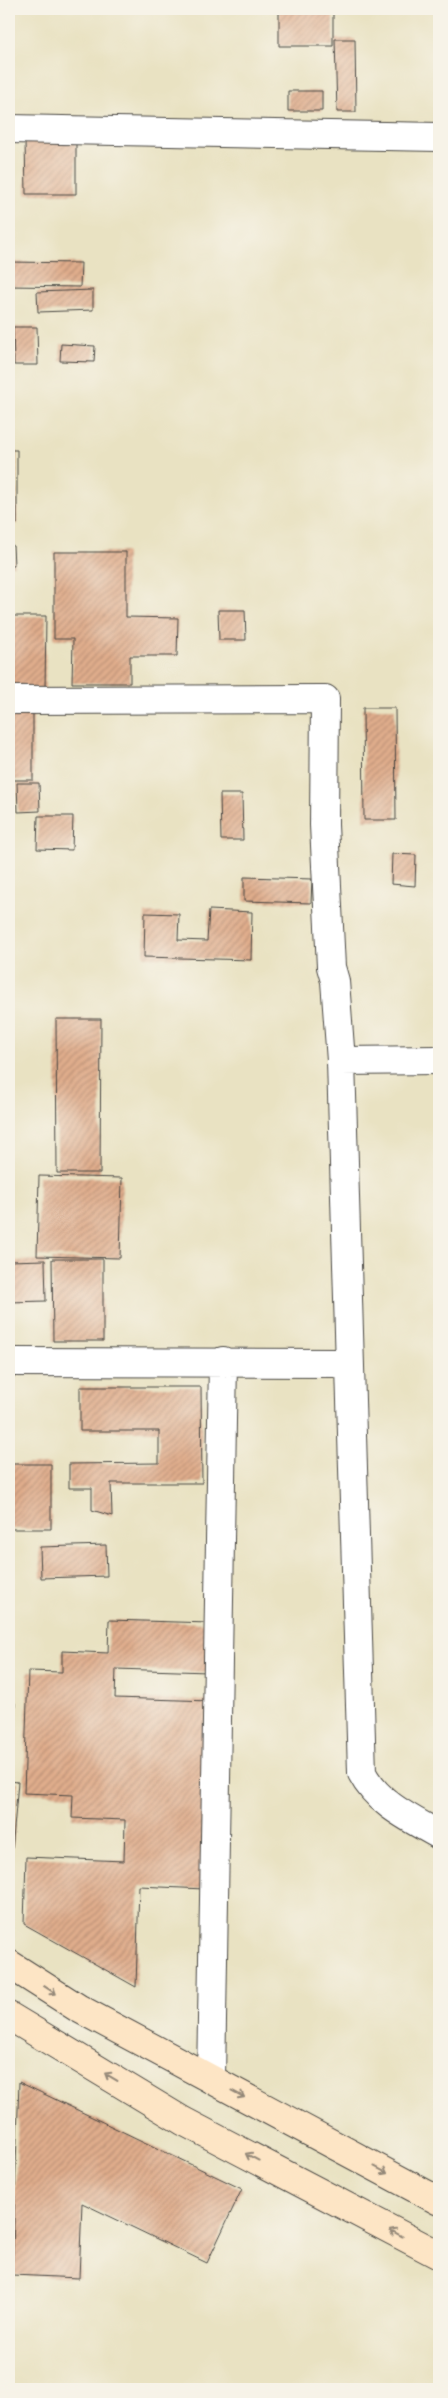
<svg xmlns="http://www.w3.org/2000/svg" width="448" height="2398" font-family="'EB Garamond',serif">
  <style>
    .building { fill: url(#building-hatch) }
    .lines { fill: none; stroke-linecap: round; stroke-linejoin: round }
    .minor-casing { stroke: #484642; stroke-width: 30 }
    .secondary-casing { stroke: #484642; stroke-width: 30 }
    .minor { stroke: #fff; stroke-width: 28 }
    .secondary { stroke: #fde5c5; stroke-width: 28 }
    .oneway { stroke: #948878 }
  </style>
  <defs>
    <pattern id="building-hatch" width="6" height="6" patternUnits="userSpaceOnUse" patternTransform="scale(1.25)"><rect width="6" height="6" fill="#e0ad8c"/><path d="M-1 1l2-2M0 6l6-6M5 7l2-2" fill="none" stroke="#b68d73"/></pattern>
  </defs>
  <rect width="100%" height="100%" fill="#f7f3e8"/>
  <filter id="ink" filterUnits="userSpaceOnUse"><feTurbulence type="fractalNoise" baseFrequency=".02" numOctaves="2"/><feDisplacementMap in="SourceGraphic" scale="10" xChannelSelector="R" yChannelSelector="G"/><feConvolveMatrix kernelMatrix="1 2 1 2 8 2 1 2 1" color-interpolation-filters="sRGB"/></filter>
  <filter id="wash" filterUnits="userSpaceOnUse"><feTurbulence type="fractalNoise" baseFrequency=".0096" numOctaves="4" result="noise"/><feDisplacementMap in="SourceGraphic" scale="20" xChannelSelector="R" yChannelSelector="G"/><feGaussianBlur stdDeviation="1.12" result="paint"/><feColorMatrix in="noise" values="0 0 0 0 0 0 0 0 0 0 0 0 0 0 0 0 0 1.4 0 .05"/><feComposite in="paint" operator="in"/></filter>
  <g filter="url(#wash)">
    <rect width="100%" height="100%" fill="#e9e2c2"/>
    <g id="blocks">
      <path class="building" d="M279,9h54v37h-54z
        M335,39h20l1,73h-19z
        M288,91h34v20h-34z
        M25,140h51v54h-50z
        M9,262l72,1 -1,24 -71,-1z
        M93,290v20l-55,2 -1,-20z
        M13,327h24l1,38h-24z
        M61,344l34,2 -1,16 -34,-1z
        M9,450h8v74h-8z
        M9,545h4l1,21h-5z
        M54,552h72v65l52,1 -1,38h-47v27h-58l1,-44h-19z
        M218,610h27l1,30h-27z
        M9,616h37l-1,73h-36z
        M9,706h24v74h-24z
        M363,708h32l1,112h-32z
        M17,783h22l1,28 -22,1z
        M220,794h22l1,46h-22z
        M38,816h35l-1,34 -35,-1z
        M392,854l24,1 -1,31 -24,-2z
        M244,877l68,2 -1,24 -67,-2z
        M209,910l43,2 -1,48 -107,-3 1,-44 34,1 -1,26 29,1z
        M56,1019h45l-1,154h-43z
        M39,1176l83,2 -2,80 -83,-2z
        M52,1259h51v82h-50z
        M45,1260l1,41 -37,1v-41z
        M80,1387h121l1,96h-91l1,33 -20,-6v-22h-23v-24l90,-1v-32h-79z
        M9,1464h42v65h-42z
        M106,1545l1,31 -66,2 -1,-31z
        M109,1620l101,3 -2,49 -92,-3 -1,29 96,3 -7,188 -65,-3 -3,101 -112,-63 2,-67 98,4 1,-41 -53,-2 1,-23 -49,-2 4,-122 34,1v-21l46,2z
        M9,1702l6,1 -1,28h-5z
        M9,1781l9,1 -8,93h-1z
        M19,2082l223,107 -35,74 -125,-60 -3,75 -67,-3z"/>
    </g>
  </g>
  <g filter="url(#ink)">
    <use href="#blocks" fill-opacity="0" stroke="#484642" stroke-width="1"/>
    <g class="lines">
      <g class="minor-casing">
        <path id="minor" d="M9,129l430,8
          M9,700l316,-1 -1,126 7,142 4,14 6,80 21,712c16,31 48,45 77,62
          M341,1061l98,-1
          M9,1362l339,1
          M211,2079l12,-718"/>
      </g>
      <g class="secondary-casing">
        <path id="secondary" d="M9,1964l69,44 361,193
          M9,2016l174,105 256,134"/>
      </g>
      <use href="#minor" class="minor"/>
      <use href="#secondary" class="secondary"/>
    </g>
    <defs><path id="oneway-shaft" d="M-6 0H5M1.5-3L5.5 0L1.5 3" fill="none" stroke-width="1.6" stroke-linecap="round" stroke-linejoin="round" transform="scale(1.25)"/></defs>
    <g class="oneway">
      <use href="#oneway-shaft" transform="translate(50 1990) rotate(33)"/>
      <use href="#oneway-shaft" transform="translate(111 2077) rotate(-149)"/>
      <use href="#oneway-shaft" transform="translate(238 2094) rotate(28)"/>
      <use href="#oneway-shaft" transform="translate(252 2157) rotate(-152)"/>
      <use href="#oneway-shaft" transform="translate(381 2170) rotate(28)"/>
      <use href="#oneway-shaft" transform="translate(396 2233) rotate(-152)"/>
    </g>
  </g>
  <rect width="448" height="2398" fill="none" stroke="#f7f3e8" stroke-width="30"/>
</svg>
